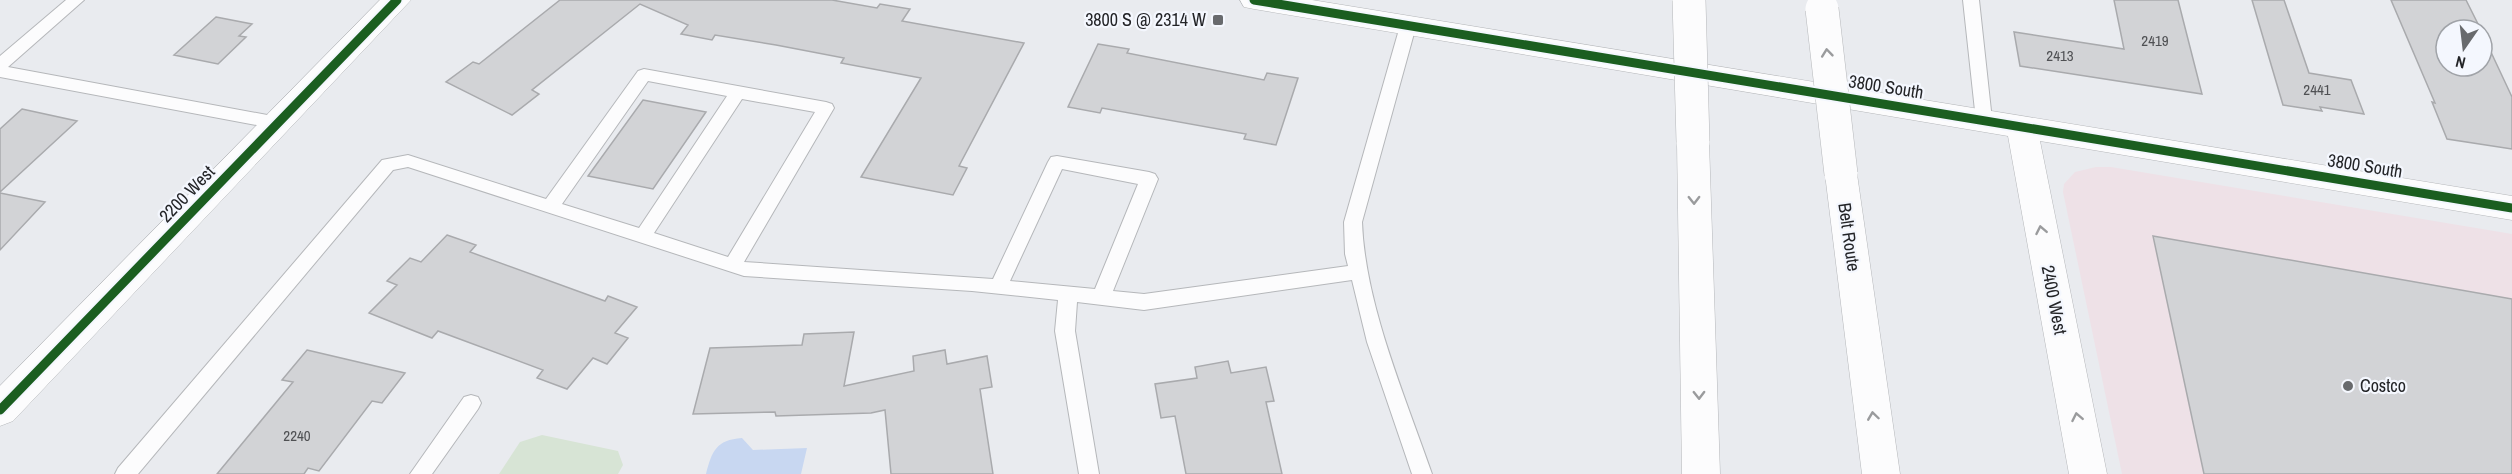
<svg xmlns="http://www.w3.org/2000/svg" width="2512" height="474" font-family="'Archivo Narrow',sans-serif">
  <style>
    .commercial { fill: #eee1e7 }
    .green { fill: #d7e4d5 }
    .water { fill: #c8d7f1 }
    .building { fill: #d2d3d6; stroke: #a9aaad; stroke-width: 1.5 }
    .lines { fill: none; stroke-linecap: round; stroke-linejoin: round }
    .lane-casing { stroke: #b5b7ba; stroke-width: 2 }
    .secondary-casing { stroke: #b5b7ba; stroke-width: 1 }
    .highway-casing { stroke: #b5b7ba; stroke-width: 1 }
    .lane { fill: #fcfcfd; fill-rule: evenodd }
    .secondary { fill: #fcfcfd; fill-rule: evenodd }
    .highway { fill: #fcfcfd; fill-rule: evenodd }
    .highway-bridge-casing { stroke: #b5b7ba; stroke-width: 34; stroke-linecap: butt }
    .highway-bridge { stroke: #fcfcfd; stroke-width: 33 }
    .cycleway-casing { stroke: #f4f7fe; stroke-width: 13 }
    .cycleway { stroke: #1b5e20; stroke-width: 9 }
    .oneway { stroke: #9a9b9d }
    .poi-dot { fill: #686a6d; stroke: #f4f7fe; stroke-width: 2 }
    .labels { text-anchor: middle; stroke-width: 4.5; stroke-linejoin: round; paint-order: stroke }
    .number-label { font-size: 15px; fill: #4f5053 }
    .poi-label { font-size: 18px; fill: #232427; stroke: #f4f7fe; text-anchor: end }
    .street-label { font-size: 18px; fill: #232427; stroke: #f4f7fe }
  </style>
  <rect width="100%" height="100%" fill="#e9ebef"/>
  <path class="commercial" d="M2096,167h15l401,67v240h-390l-59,-282 1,-8 11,-12z"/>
  <path class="green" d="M542,435l76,16 5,14 -5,9h-119l21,-32z"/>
  <path class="water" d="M742,438l11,12 54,-2 -6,26h-95c6,-23 10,-34 36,-36z"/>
  <path class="building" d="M560,0h272l45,8 3,-4 30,5 -8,12 122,22 -65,123 8,2 -14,27 -92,-18 60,-99 -80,-15 3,-5 -68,-13 -61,-10 -3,5 -31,-6 7,-9 -48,-21 -108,86 7,4 -27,21 -66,-33 27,-20 6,2z
    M2114,0h64l24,94 -182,-28 -6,-34 110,17z
    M2252,0h32l25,73 42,7 13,34 -44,-7 2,4 -39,-6z
    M2391,0h75l15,30h-35v36h36v-33l30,64v52l-65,-10 -15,-37 3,1z
    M216,17l36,7 -13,12 7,1 -28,27 -44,-9z
    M1098,44l31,5 -2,4 137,27 3,-7 31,5 -22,67 -32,-6 2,-5 -144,-26 -2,5 -32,-6z
    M643,100l63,12 -53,77 -65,-13z
    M22,109l55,12 -77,71v-63z
    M0,193l45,9 -45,48z
    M447,235l29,10 -6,7 135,49 3,-5 29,11 -22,26 13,5 -21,26 -14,-6 -26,31 -30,-11 6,-8 -105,-39 -6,7 -63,-25 28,-28 -10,-4 23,-23 11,4z
    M2153,236l359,63v175h-308z
    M854,332l-10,54 70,-15 -1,-15 32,-6 2,14 40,-8 5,31 -12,2 13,85h-102l-6,-64 -14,3 -95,3 -1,-4 -82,2 17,-66 92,-3 2,-11z
    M307,350l98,23 -23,30 -10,-2 -53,70 -11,-3 -4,6h-87l76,-92 -11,-2z
    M1228,361l3,12 35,-6 8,34 -8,1 16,72h-96l-11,-58 -14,2 -6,-34 42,-6 -2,-11z"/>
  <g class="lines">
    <g class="lane-casing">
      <path id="lane" d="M66,0h18l-76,67 270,50 6,2 2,4 -2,4 -6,2 -278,-52v-21z
        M1963,0h16l13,120 -2,4h-12l-2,-4z
        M1408,21l6,1 2,4 -54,196c3,82 43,174 70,252h-20l-45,-132 -15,-62 -208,30 -67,-8 -2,29 24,143h-20l-24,-143 3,-31 -86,-9 -228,-15 -336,-109 -15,3 -255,304h-23l3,-6 264,-308 26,-5 138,44 92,-128 6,-2 182,33 6,2 2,4 -90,154 249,17 55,-117 3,-5 6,-1 92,16 6,2 3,5 -45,112 31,3 204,-28 -3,-12 -1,-32 56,-196 2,-4zM648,81l79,15 -88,132 -77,-24zM742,99l73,13 -87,145 -74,-24zM1062,169l76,15 -43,105 -85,-8z
        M471,395l7,2 3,6 -3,6 -46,65h-22l54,-77z"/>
    </g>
    <g class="secondary-casing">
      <path id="secondary" d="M380,0h31l-398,421 -13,5v-40z
        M1240,0h72l1200,196v24l-472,-79 67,333h-38l-61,-338 -754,-127 -10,-2z"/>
    </g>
    <g class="highway-casing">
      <path id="highway" d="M1693,131l11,3 5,8 11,332h-38l-5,-332 5,-8z
        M1841,162l11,4 5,8 43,300h-38l-37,-300 5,-8z"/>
    </g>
    <use href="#lane" class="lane"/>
    <use href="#secondary" class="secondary"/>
    <use href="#highway" class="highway"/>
    <g class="highway-bridge-casing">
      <path id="highway-bridge" d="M1689,0l4,142
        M1822,9l19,165"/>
    </g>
    <use href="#highway-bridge" class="highway-bridge"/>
    <g class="cycleway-casing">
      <path id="cycleway" d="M1254,0l1258,208
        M0,410l397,-410"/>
    </g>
    <use href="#cycleway" class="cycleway"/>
  </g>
  <defs><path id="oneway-chevron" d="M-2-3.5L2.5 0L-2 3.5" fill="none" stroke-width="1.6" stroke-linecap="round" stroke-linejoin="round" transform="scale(1.5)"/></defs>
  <g class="oneway">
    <use href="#oneway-chevron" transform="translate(1827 53) rotate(-96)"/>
    <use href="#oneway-chevron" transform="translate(1694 200) rotate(89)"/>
    <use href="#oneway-chevron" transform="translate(2041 230) rotate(-101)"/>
    <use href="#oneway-chevron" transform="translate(1699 395) rotate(89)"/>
    <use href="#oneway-chevron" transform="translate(1873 416) rotate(-98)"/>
    <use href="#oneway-chevron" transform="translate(2077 417) rotate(-101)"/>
  </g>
  <g class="poi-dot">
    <rect x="1212" y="14" width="12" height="12" rx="3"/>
    <circle cx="2348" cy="386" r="6"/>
  </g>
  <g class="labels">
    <g class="number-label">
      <text x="2155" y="46">2419</text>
      <text x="2060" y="61">2413</text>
      <text x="2317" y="95">2441</text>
      <text x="297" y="441">2240</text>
    </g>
    <g class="poi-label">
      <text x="1206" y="26">3800 S @ 2314 W</text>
      <text x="2360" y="392" text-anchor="start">Costco</text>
    </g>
    <g class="street-label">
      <text transform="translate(1886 87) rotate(9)" y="6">3800 South</text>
      <text transform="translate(2365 166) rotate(9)" y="6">3800 South</text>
      <text transform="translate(187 194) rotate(-46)" y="6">2200 West</text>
      <text transform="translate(1849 237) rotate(82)" y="6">Belt Route</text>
      <text transform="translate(2054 300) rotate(79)" y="6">2400 West</text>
    </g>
  </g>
  <g transform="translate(2464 48) rotate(194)"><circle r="28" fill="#f4f7fe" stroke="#a0a3a8" stroke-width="1.5"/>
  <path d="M0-4.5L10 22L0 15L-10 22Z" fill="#686a6d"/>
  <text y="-9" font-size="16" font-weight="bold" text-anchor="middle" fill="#232427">N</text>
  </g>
</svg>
